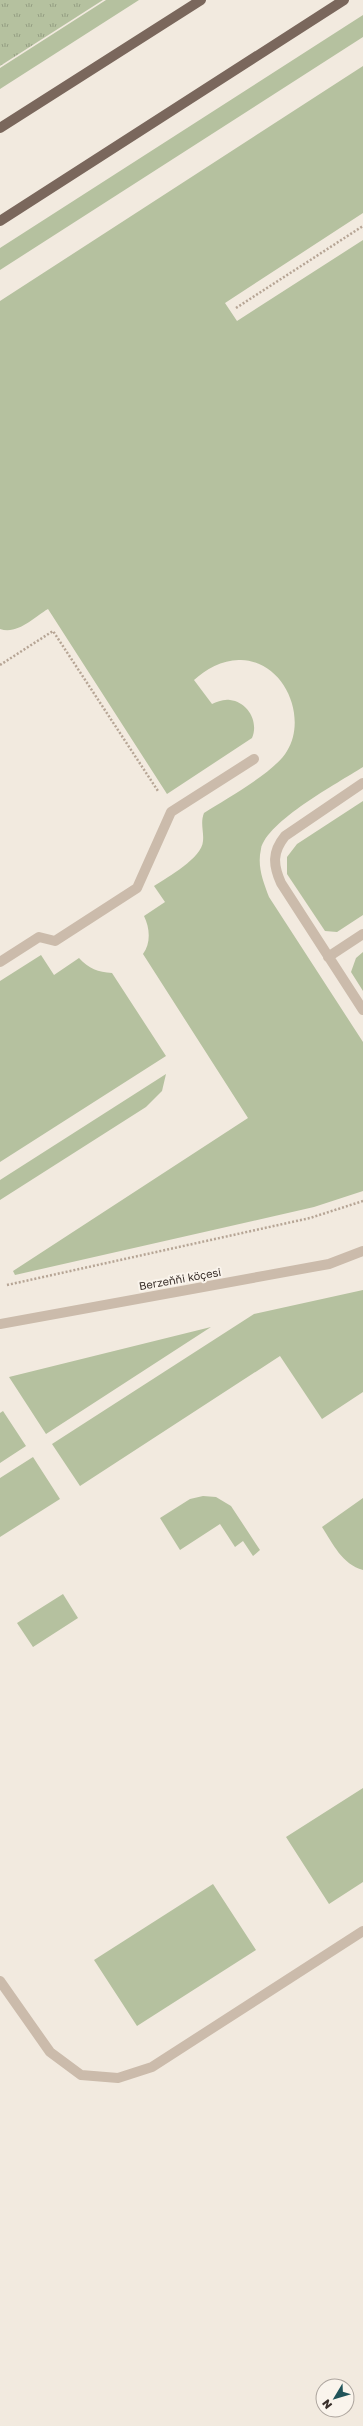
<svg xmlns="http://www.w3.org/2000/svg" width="363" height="2426" font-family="'Golos Text',sans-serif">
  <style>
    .grass { fill: #b5c19f }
    .park { fill: url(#park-tufts) }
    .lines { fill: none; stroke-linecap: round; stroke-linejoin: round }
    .path { stroke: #b6a595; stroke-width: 2.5; stroke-dasharray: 2 2; stroke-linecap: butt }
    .minor { stroke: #cbbbab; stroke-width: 10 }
    .major { stroke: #7a675c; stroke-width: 10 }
    .labels { text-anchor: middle; stroke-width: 4; stroke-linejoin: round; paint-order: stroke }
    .street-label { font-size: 11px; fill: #392f2a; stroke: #faf4ec }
  </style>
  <defs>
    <pattern id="park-tufts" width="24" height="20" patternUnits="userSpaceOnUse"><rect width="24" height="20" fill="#b5c19f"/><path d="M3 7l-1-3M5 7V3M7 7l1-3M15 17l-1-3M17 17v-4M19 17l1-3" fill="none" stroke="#949d82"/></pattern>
  </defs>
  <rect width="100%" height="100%" fill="#f2eadf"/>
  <path class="grass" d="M106,0h33l-139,89v-21z
    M363,15v22l-363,233v-22z
    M363,66v147l-138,90 12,18 126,-81v527c-25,16 -96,54 -102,82 -4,17 2,32 8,48l94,145v149l-49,16 -299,68 -2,-4 235,-153 -105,-164c8,-11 7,-26 1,-38l21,-14 -11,-16c14,-9 48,-28 49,-45 1,-10 -3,-18 1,-28 22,-14 71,-41 83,-62 21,-34 -3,-90 -46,-91 -17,-1 -35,9 -47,20l18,24c5,-2 11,-5 18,-4 18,2 29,22 22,38l-85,56 -119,-185c-14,8 -30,26 -48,20v-328z
    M363,801v114l-26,17 -12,-1 -38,-57v-17l10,-13z
    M363,952v39l-12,-19 5,-14z
    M41,955l13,20 25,-17c10,11 19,14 33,15l54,83 -166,106v-181z
    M166,1074l-4,17 -16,16 -146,93v-20z
    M363,1290v102l-41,27 -42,-63 -200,130 -28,-42 202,-130z
    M211,1327l-165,107 -37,-57z
    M3,1411l23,35 -26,17v-50z
    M33,1457l27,42 -60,38v-59z
    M203,1496l13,1 15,9 29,44 -7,6 -10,-15 -8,6 -15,-23 -40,26 -20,-32 30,-19z
    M363,1498v72c-21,-6 -30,-26 -41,-43z
    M63,1594l15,24 -45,29 -16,-24z
    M363,1788v94l-34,22 -43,-67z
    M213,1884l43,66 -119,76 -43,-66z"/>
  <path class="park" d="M0,0h103l-103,66z"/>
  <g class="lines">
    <path class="path" d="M236,308l127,-82
      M0,665l53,-34 105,160
      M7,1285l303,-67 53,-17"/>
    <path class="minor" d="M363,783l-78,53c-13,16 -12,29 -4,47l82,127
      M328,957l35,-23
      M0,962l39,-25 16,4 82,-53 34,-76 83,-53
      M0,1324l329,-60 34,-13
      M0,1981l50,71 31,23 37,3 34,-11 211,-136"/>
    <path class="major" d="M0,128l201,-128
      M0,221l344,-221"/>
  </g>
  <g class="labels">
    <g class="street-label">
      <text transform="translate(180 1279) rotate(-10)" y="4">Berzeňňi köçesi</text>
    </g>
  </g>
  <g transform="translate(335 2398) rotate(232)"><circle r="19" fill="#faf4ec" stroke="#ada59e"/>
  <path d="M0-3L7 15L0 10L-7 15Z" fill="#205459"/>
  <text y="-6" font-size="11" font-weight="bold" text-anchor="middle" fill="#392f2a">N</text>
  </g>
</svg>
